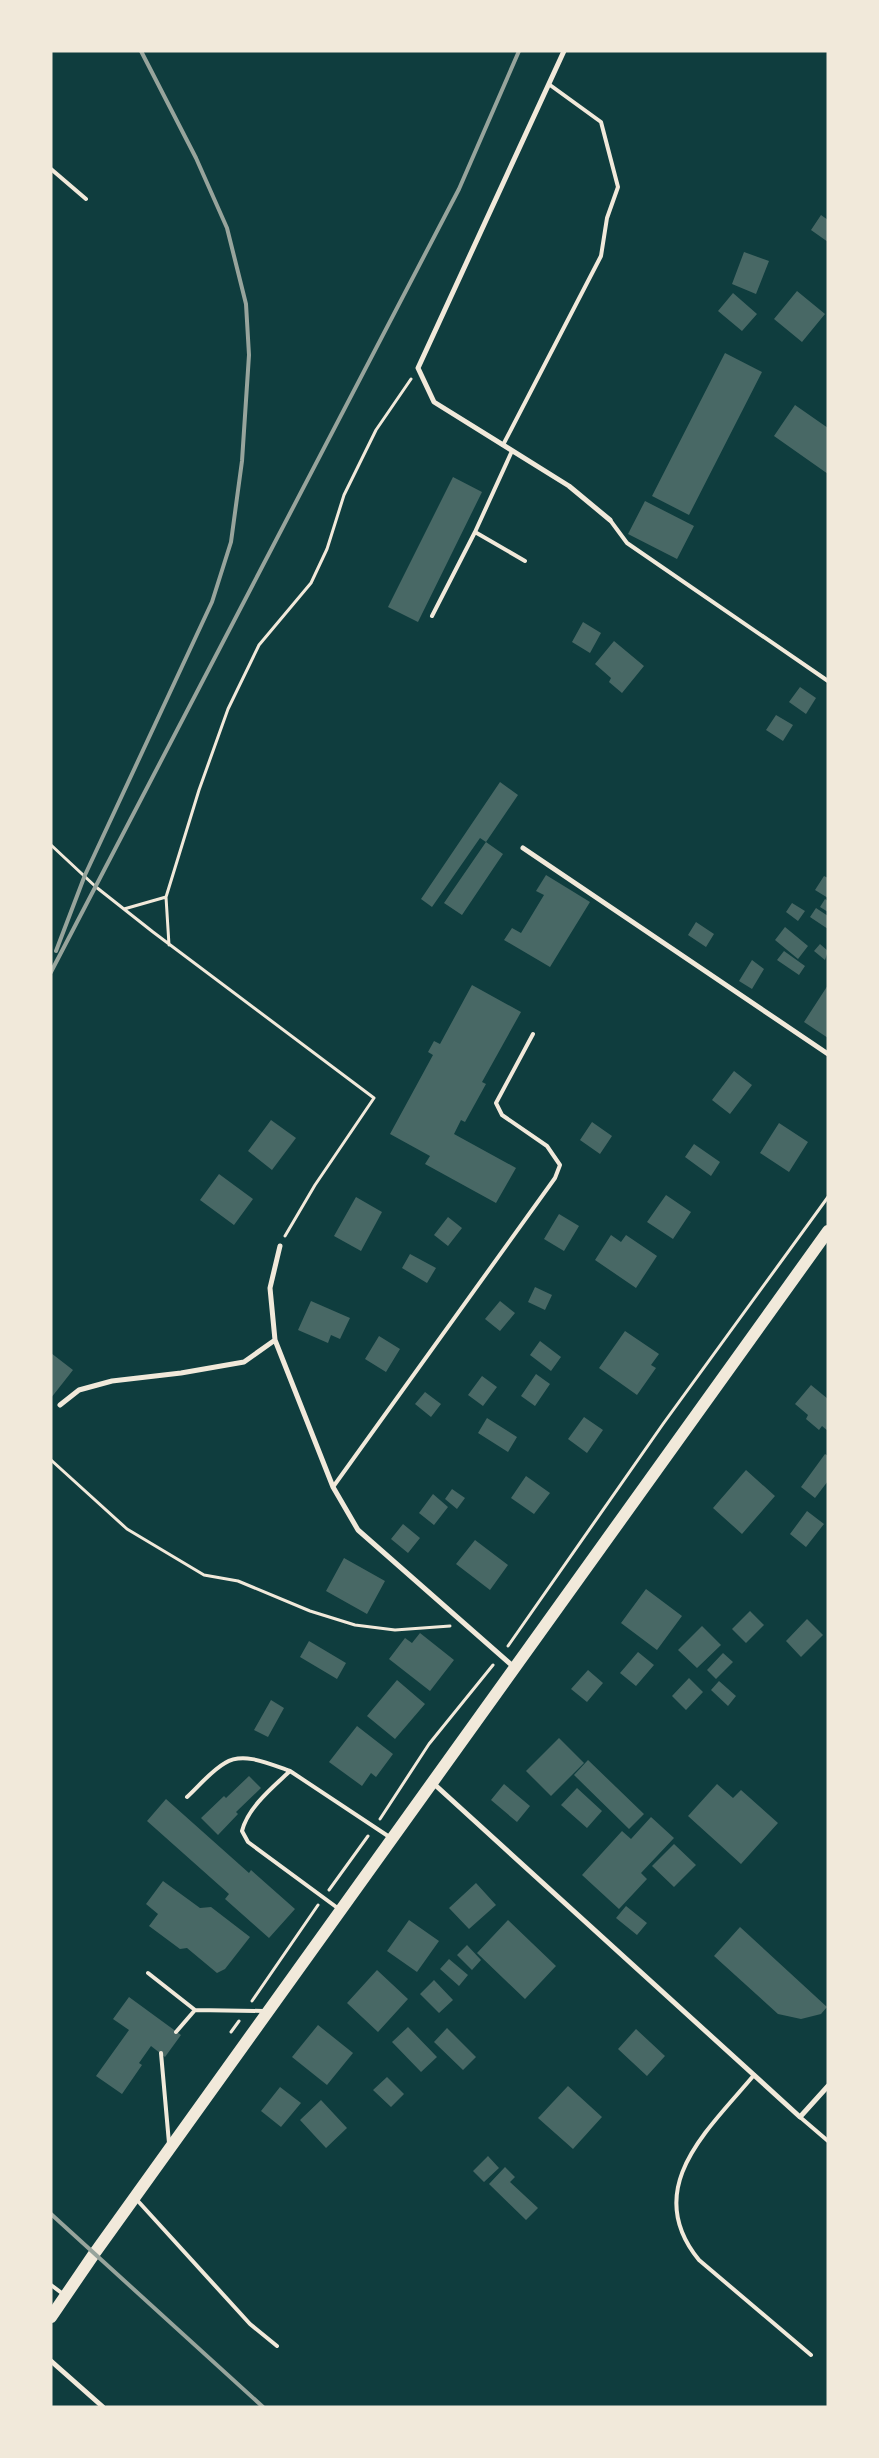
<svg xmlns="http://www.w3.org/2000/svg" width="879" height="2458" font-family="'Alegreya Sans',sans-serif">
  <style>
    .building { fill: #486865 }
    .lines { fill: none; stroke-linecap: round; stroke-linejoin: round }
    .path { stroke: #f1e9da; stroke-width: 3 }
    .service { stroke: #f1e9da; stroke-width: 4 }
    .minor { stroke: #f1e9da; stroke-width: 5 }
    .primary { stroke: #f1e9da; stroke-width: 12 }
    .rail { stroke: #97a49c; stroke-width: 4 }
  </style>
  <rect width="100%" height="100%" fill="#0f3d3e"/>
  <path class="building" d="M821,215l7,5v22l-17,-12z
    M744,252l25,9 -13,33 -24,-10z
    M797,291l28,23 -23,28 -28,-23z
    M733,293l24,21 -15,17 -24,-20z
    M725,353l37,19 -73,143 -37,-19z
    M795,405l33,23v46l-54,-38z
    M453,477l29,15 -64,130 -30,-15z
    M645,501l49,25 -17,33 -49,-25z
    M583,622l18,11 -11,20 -18,-11z
    M614,641l30,25 -22,27 -13,-11 2,-4 -16,-14z
    M800,687l16,11 -10,16 -17,-12z
    M776,715l17,10 -10,16 -17,-11z
    M500,782l18,13 -32,47 -6,-4 -48,69 -11,-8z
    M486,842l17,12 -41,61 -18,-12z
    M546,875l44,27 -40,65 -46,-27 8,-12 9,5 23,-38 -8,-4z
    M824,876l4,2v20l-13,-8z
    M825,899l3,2v11l-8,-5z
    M792,903l13,8 -7,10 -12,-9z
    M816,908l12,8v13l-18,-12z
    M696,922l18,12 -8,13 -18,-12z
    M785,927l23,19 -10,13 -23,-19z
    M820,944l8,7 -3,9 -11,-9z
    M784,951l21,15 -6,9 -22,-15z
    M752,960l12,9 -12,20 -13,-8z
    M472,985l49,27 -39,70 4,2 -21,38 -4,-2 -7,14 62,34 -20,35 -71,-39 5,-8 -40,-22 43,-79 -5,-3 6,-11 6,3z
    M828,985v53l-24,-16z
    M734,1071l18,14 -22,29 -18,-14z
    M271,1120l25,18 -24,32 -24,-19z
    M592,1122l20,14 -12,18 -20,-14z
    M779,1123l29,19 -19,30 -29,-19z
    M694,1144l26,18 -9,14 -26,-19z
    M219,1174l34,25 -19,26 -34,-25z
    M666,1195l25,17 -18,27 -26,-17z
    M356,1197l26,15 -21,39 -27,-15z
    M559,1214l20,12 -15,25 -20,-12z
    M448,1217l14,11 -14,18 -14,-11z
    M611,1235l10,7 5,-7 31,21 -21,32 -41,-28z
    M410,1254l26,14 -9,15 -25,-15z
    M535,1287l17,8 -7,15 -17,-8z
    M311,1301l39,17 -10,21 -9,-4 -3,8 -30,-13z
    M500,1301l15,12 -15,18 -15,-12z
    M625,1331l34,23 -8,11 5,3 -19,27 -38,-27z
    M379,1336l21,13 -14,23 -21,-13z
    M540,1341l21,16 -10,14 -21,-16z
    M51,1353l22,17 -22,28z
    M536,1374l14,10 -15,22 -14,-10z
    M482,1376l15,11 -14,19 -15,-11z
    M811,1385l17,14v32l-6,-5 -3,4 -13,-11 2,-4 -13,-11z
    M425,1392l16,12 -10,13 -16,-13z
    M584,1417l19,13 -16,23 -19,-14z
    M487,1418l30,19 -9,15 -30,-19z
    M825,1454l3,2v25l-13,17 -14,-11z
    M746,1470l29,26 -33,38 -29,-26z
    M526,1476l24,17 -16,21 -23,-16z
    M452,1489l13,9 -8,11 -12,-10z
    M433,1494l15,13 -14,18 -15,-12z
    M807,1511l17,13 -18,23 -16,-13z
    M403,1524l17,14 -12,15 -17,-14z
    M475,1540l33,25 -18,25 -34,-26z
    M344,1558l41,23 -18,33 -41,-23z
    M646,1589l36,27 -25,34 -36,-27z
    M750,1611l14,14 -18,18 -14,-14z
    M807,1619l16,16 -22,22 -15,-16z
    M702,1626l19,19 -24,23 -19,-18z
    M420,1633l34,27 -24,31 -41,-32 16,-21 7,5z
    M309,1641l37,22 -9,16 -37,-22z
    M638,1652l16,13 -18,21 -16,-13z
    M723,1653l10,9 -17,17 -9,-9z
    M588,1670l15,13 -16,19 -16,-13z
    M689,1678l14,14 -17,18 -14,-14z
    M397,1680l28,24 -30,35 -28,-23z
    M719,1681l17,15 -8,10 -17,-16z
    M271,1700l13,8 -16,29 -14,-7z
    M357,1726l36,28 -17,23 -5,-4 -9,13 -33,-24z
    M559,1738l25,25 -33,33 -25,-25z
    M588,1760l56,54 -15,15 -55,-54z
    M249,1776l12,12 -25,24 2,2 -20,21 -17,-17 23,-22 2,2z
    M504,1784l26,22 -13,16 -26,-22z
    M717,1784l16,14 8,-8 37,33 -37,41 -53,-48z
    M577,1788l25,23 -15,17 -26,-23z
    M166,1799l83,74 2,-3 44,39 -26,29 -44,-39 4,-5 -82,-73z
    M651,1817l23,21 -33,35 6,6 -28,30 -37,-34 40,-44 9,8z
    M674,1844l22,21 -22,22 -22,-21z
    M163,1881l37,27 11,-1 39,30 -25,32 -8,4 -30,-25 -7,1 -31,-23 9,-12 -12,-10z
    M476,1883l20,22 -27,24 -20,-21z
    M626,1906l21,17 -10,12 -21,-17z
    M409,1920l30,21 -22,31 -30,-21z
    M508,1920l48,46 -31,33 -48,-46z
    M740,1927l87,80 -6,7 -20,5 -23,-5 -64,-58z
    M467,1945l14,15 -9,10 -15,-15z
    M449,1959l19,16 -9,11 -19,-17z
    M377,1970l31,29 -30,33 -31,-29z
    M434,1980l19,20 -14,13 -19,-19z
    M129,1997l52,38 -16,22 -14,-11 -12,17 3,2 -20,29 -26,-18 33,-46 -16,-11z
    M318,2025l35,28 -26,32 -35,-28z
    M408,2027l29,30 -16,15 -29,-30z
    M447,2028l29,29 -13,13 -29,-28z
    M636,2029l29,27 -18,20 -29,-27z
    M387,2077l17,17 -13,13 -18,-17z
    M568,2086l34,31 -29,32 -35,-31z
    M280,2087l21,16 -20,24 -20,-16z
    M321,2100l26,28 -21,20 -26,-28z
    M488,2156l11,12 -15,14 -11,-11z
    M505,2167l10,10 -5,5 28,26 -12,12 -37,-36z"/>
  <g class="lines">
    <path class="path" d="M51,845l45,42 57,45 221,166 -59,87 -30,51
      M124,909l42,-12
      M169,945l-3,-48 33,-107 29,-81 31,-64 52,-62 16,-34 17,-54 32,-65 35,-51
      M51,1460l76,69 77,46 34,6 72,30 45,14 40,5 55,-4
      M508,1646l155,-222 165,-227
      M380,1819l49,-75 64,-79
      M329,1890l39,-54
      M252,2001l66,-96
      M231,2032l8,-11"/>
    <path class="service" d="M51,169l35,30
      M503,445l98,-189 6,-38 11,-31 -17,-65 -51,-37
      M512,451l-37,81 50,29
      M610,520l17,23 201,138
      M432,616l43,-84
      M333,1487l222,-309 5,-13 -13,-19 -45,-31 -6,-12 37,-69
      M187,1797c12,-11 24,-26 38,-34 19,-12 47,2 65,8
      M339,1909l-91,-67 -6,-11c6,-24 31,-44 48,-60l101,67
      M148,1973l47,37
      M176,2032l19,-22 69,1
      M161,2053l8,90
      M754,2075c-45,54 -114,113 -55,185l112,95
      M800,2117l28,24
      M137,2200l113,124 27,22
      M51,2285l12,9"/>
    <path class="minor" d="M564,51l-146,317 16,34 135,84 41,34
      M523,848l305,206
      M280,1246l-10,42 5,52 58,147 25,43 157,138
      M60,1405l19,-15 33,-9 69,-8 63,-11 31,-22
      M433,1783l367,334 28,-31
      M51,2361l52,46"/>
    <path class="primary" d="M51,2317l43,-63 734,-1023"/>
    <path class="rail" d="M56,951l29,-76 127,-273 19,-60 11,-81 7,-106 -3,-51 -19,-76 -31,-70 -55,-107
      M51,972l408,-783 60,-138
      M51,2214l212,193"/>
  </g>
  <rect width="879" height="2458" fill="none" stroke="#f1e9da" stroke-width="105"/>
</svg>
